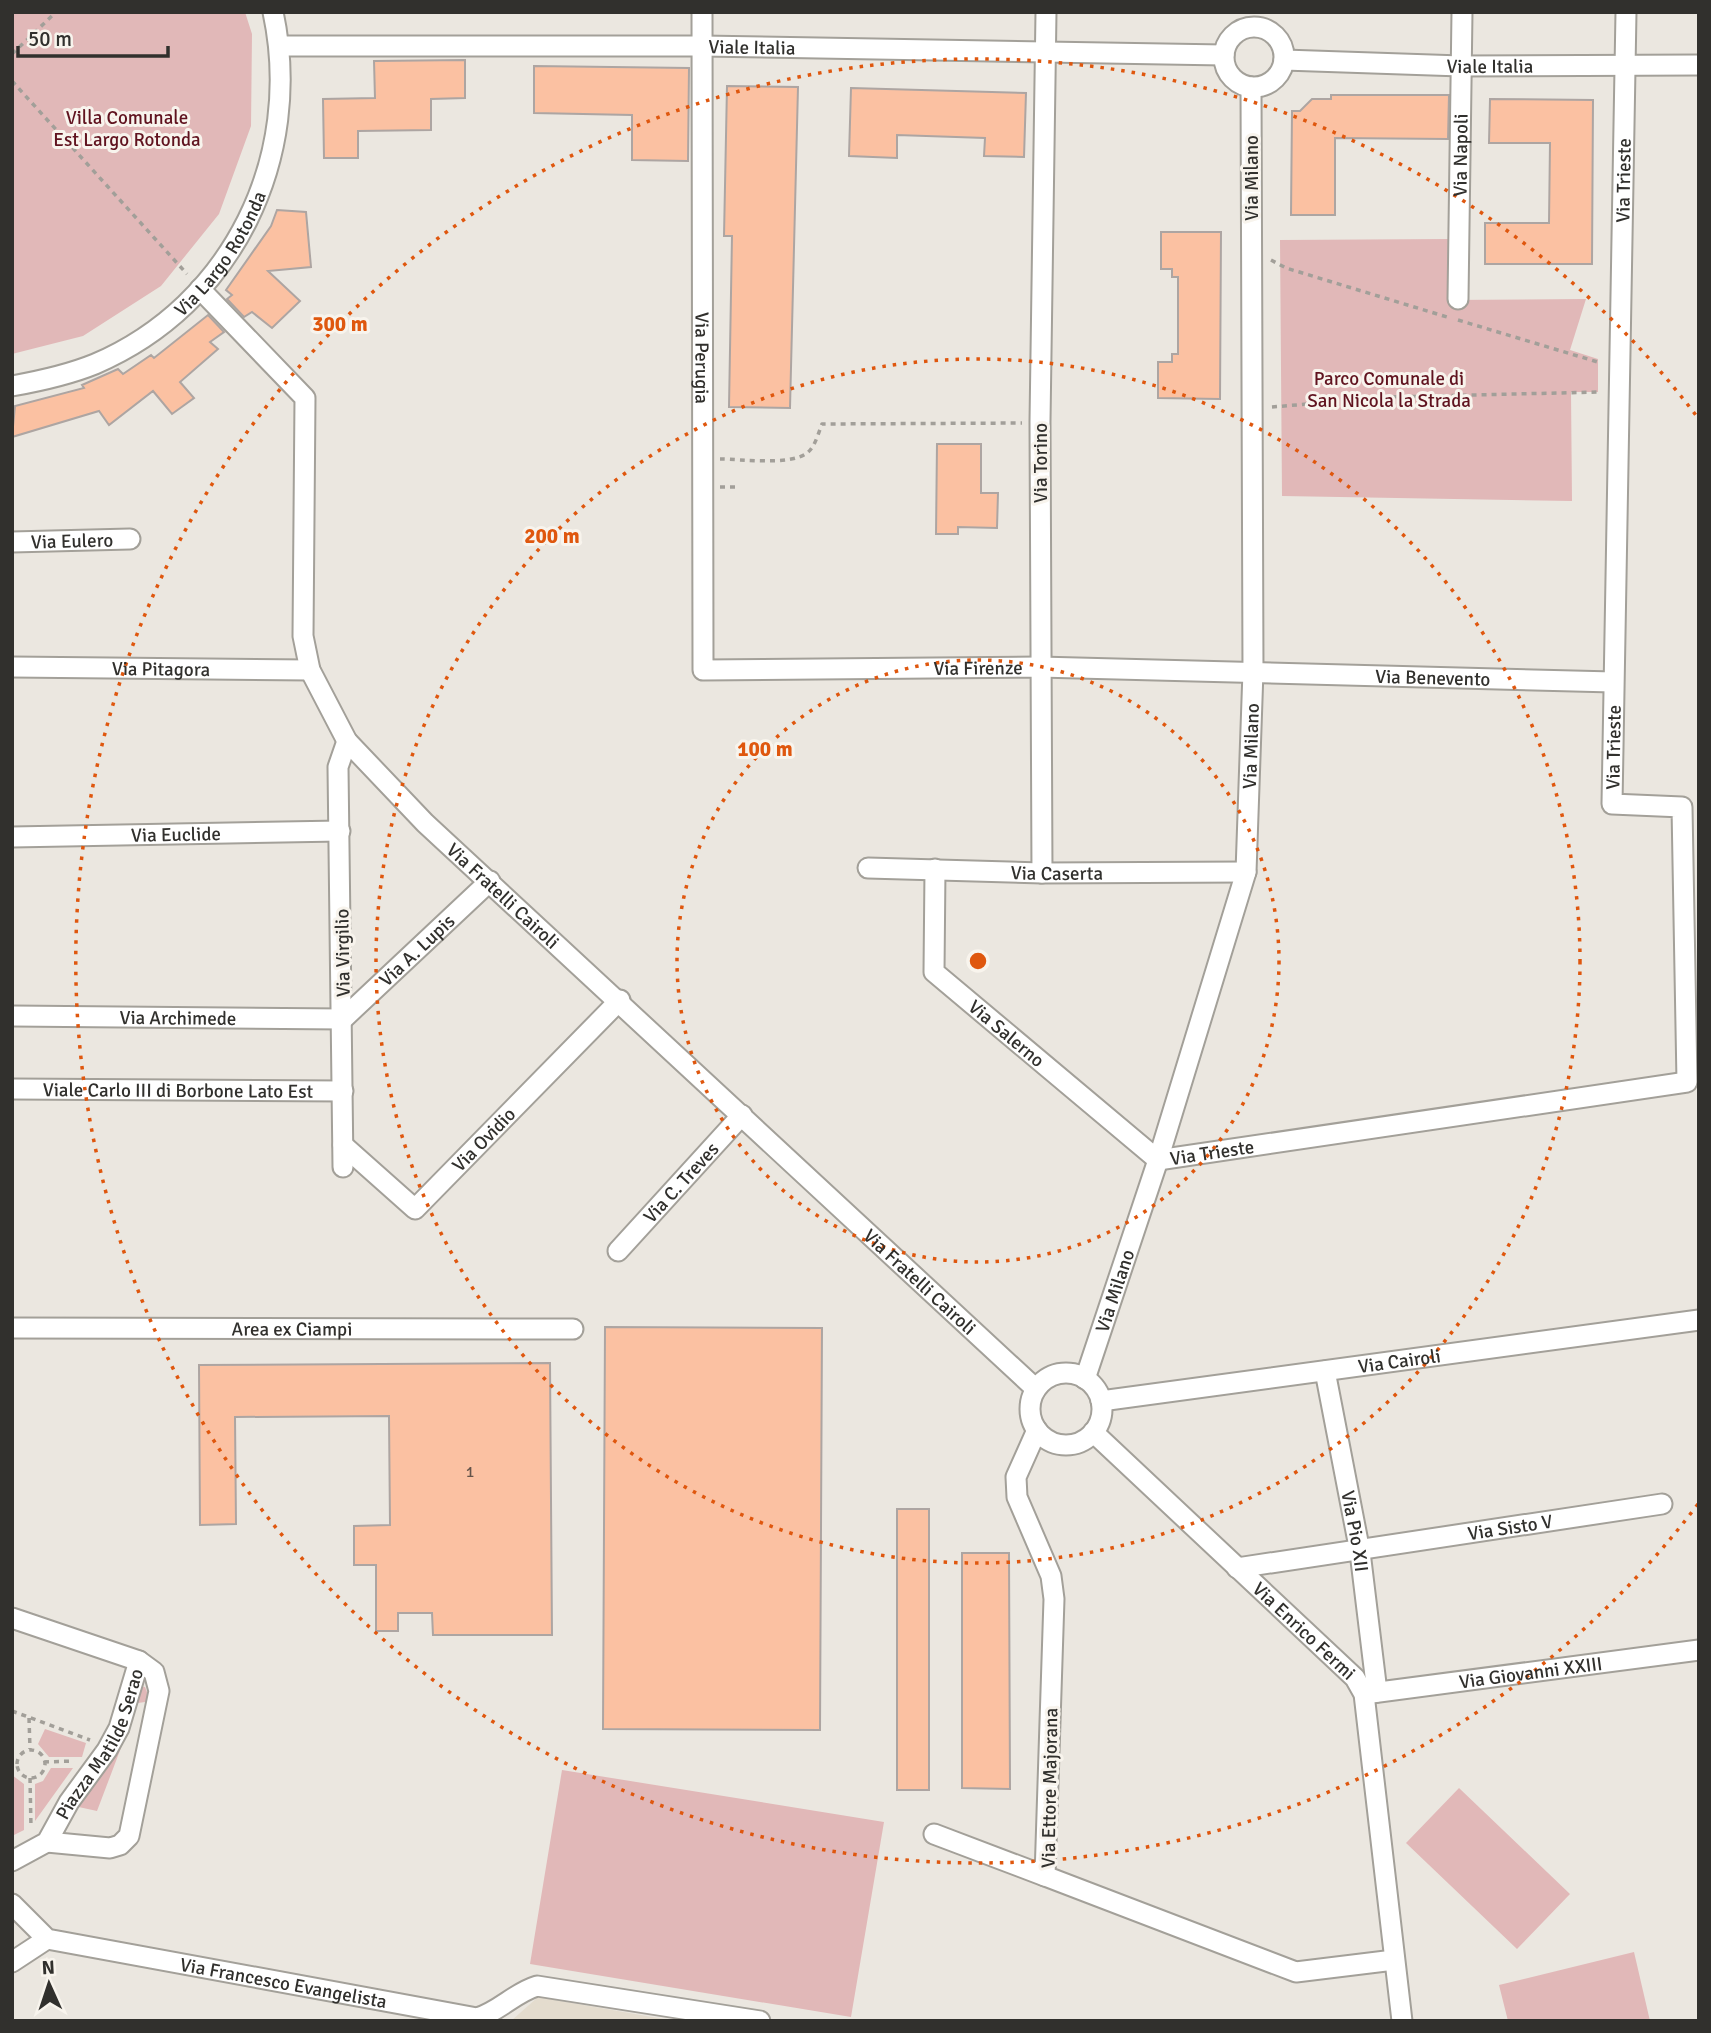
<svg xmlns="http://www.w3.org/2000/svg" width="1711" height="2033" font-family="Signika,sans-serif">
<rect width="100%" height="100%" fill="#ebe7e0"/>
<path fill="#e4dcce" d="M538 1997 675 2021H511Z"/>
<path fill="#e1b8b8" d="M12 12H245L252 34 251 126 219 214 161 286 83 336 12 354Z
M1449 239V300L1586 299 1570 350 1598 359V392H1571L1572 501 1282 496 1280 240Z
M139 1686 145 1687 149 1697 145 1702 138 1703 97 1811 74 1806Z
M45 1729 86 1743 82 1757H49L38 1744Z
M51 1768H73L35 1821V1784L43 1781Z
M562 1770 884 1822 851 2017 530 1964Z
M12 1775 24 1784V1830L12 1836Z
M1459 1788 1570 1894 1517 1949 1406 1843Z
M1634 1952 1650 2021H1508L1499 1985Z"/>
<path fill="#fbc1a2" stroke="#ada5a2" stroke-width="2" d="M465 60V98L431 99V130L358 131V158H324L323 99 375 98 374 61Z
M534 66 689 68 688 161 632 160V115L534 113Z
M727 86 798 87 790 408 729 407 732 236H724Z
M851 88 1026 93 1024 157 984 156 985 138 897 135V158L849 156Z
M1331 95H1449L1448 139 1335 138V215H1291L1292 111H1300L1312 99H1331Z
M1490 99 1593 100 1592 264H1485V223H1549L1550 143H1489Z
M277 210 306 212 311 267 268 271 300 301 272 328 252 312 244 317 227 299 232 295 226 290 271 226Z
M1161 232H1221L1220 399 1158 398V362H1172V354H1178V277H1172V269H1161Z
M208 315 224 332 210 342 218 349 180 382 194 398 172 414 153 391 109 425 99 411 12 437 15 406 84 388 82 385 118 369 123 374 151 355 154 358Z
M937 444H981V493H998L997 528 958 527V534H936Z
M605 1327 822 1328 820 1730 603 1729Z
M550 1363 552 1635H433L432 1613H398V1631H376V1565H354V1526L390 1525 389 1416 235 1417 236 1524 200 1525 199 1365Z
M897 1509H929V1790H897Z
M962 1553H1009L1010 1789 962 1788Z"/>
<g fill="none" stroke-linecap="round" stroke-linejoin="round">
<defs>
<g id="minor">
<path id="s1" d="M702 12 703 670 1039 667 1613 682"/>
<circle cx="1254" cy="57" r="30"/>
<path id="s2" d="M280 46H702L1224 55"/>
<path id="s3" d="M1284 60 1461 66 1699 65"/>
<path id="s4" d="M200 289 305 398 303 636 310 670 347 741 425 823 1036 1389"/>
<path id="s5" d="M1458 299 1462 12"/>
<path id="s6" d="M12 386C40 381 68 375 95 364 233 305 304 157 273 12"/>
<path id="s7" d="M12 542 130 539"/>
<path id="s8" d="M12 667 310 670"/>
<path id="s9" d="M12 837 340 831"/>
<path id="s10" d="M868 868 1042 873 1246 872"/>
<path id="s11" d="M935 869 934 972 1158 1160 1687 1082 1682 807 1612 804 1626 12"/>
<path d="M1042 873 1040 422 1046 12"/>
<path id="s12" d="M12 1016 343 1019 490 881"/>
<path id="s13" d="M12 1089 343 1091"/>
<path id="s14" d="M343 1145 415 1209 620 1000"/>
<path d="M343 1167 338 767 347 741"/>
<path id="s15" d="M618 1251 742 1115"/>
<path id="s16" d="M12 1328 573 1329"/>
<path id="s17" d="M1325 1371 1360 1552 1377 1692"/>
<circle cx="1066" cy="1409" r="36"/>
<path id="s18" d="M1085 1379 1158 1160 1246 872 1253 671 1251 87"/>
<path id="s19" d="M1101 1401 1699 1320"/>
<path d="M1037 1430 1016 1477 1017 1497 1051 1576 1054 1599 1045 1876 1296 1972 1394 1960"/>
<path id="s20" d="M1093 1432 1355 1678 1364 1694 1402 2021"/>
<path id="s21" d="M1237 1568 1662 1504"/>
<path d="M12 1618 139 1661 154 1672 159 1691 129 1836 120 1845 110 1848 47 1842"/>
<path id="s22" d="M1364 1694 1699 1650"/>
<path d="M934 1834 1045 1876"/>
<path id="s23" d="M12 1861 47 1842 69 1802 107 1750 119 1728 139 1661"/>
<path id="s24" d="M12 1904 47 1939 477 2018C500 2011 514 1993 537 1986L760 2021"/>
<path d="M12 1962 47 1939"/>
</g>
</defs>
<use href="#minor" stroke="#a3a099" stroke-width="23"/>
<path stroke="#a29f99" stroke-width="3.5" stroke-dasharray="5 5" stroke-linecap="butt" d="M12 54 56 12
M12 81 187 274
M1271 260 1286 268 1447 317
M1458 320 1601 363
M1272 407 1391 397 1599 392
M720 459C741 459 790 466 807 453 815 447 818 434 822 424L1022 423
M720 487H735
M12 1711 90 1740
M29 1718 30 1749
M17 1764a14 14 0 1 1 28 0a14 14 0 1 1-28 0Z
M44 1762 74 1761
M30 1778 31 1828"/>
<use href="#minor" stroke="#fff" stroke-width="19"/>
</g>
<g fill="none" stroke="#df570e" stroke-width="3.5" stroke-dasharray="3.5 7">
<circle cx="978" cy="961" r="301"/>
<circle cx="978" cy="961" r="602"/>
<path d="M1698 1504A902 902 0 1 1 1698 418"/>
</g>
<g text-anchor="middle" stroke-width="6" stroke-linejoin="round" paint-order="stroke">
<g font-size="16" fill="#64544a">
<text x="470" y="1477">1</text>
</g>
<g font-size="19" fill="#31302d" stroke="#f8f4ed">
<text dy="7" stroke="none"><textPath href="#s2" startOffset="472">Viale Italia</textPath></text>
<text dy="7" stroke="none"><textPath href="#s3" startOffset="206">Viale Italia</textPath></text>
<text dy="7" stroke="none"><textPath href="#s5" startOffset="144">Via Napoli</textPath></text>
<text transform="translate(1251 178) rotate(-90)" y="7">Via Milano</text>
<text dy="7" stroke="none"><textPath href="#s11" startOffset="1899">Via Trieste</textPath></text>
<text dy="7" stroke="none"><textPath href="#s6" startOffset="257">Via Largo Rotonda</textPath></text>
<text dy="7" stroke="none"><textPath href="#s1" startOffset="346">Via Perugia</textPath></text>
<text transform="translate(1040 463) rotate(-90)" y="7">Via Torino</text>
<text dy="7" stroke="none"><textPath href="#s7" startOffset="60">Via Eulero</textPath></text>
<text dy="7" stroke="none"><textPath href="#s1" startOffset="933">Via Firenze</textPath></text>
<text dy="7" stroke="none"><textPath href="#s8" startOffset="149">Via Pitagora</textPath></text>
<text dy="7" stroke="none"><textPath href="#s1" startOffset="1388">Via Benevento</textPath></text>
<text dy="7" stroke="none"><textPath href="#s18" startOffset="658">Via Milano</textPath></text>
<text dy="7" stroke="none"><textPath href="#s11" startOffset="1332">Via Trieste</textPath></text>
<text dy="7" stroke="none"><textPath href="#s9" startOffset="164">Via Euclide</textPath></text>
<text dy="7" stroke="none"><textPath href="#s10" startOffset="189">Via Caserta</textPath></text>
<text dy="7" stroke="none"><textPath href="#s4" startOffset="724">Via Fratelli Cairoli</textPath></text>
<text dy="7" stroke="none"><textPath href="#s12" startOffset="432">Via A. Lupis</textPath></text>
<text transform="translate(342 953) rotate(-91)" y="7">Via Virgilio</text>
<text dy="7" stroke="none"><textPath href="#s12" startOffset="166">Via Archimede</textPath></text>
<text dy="7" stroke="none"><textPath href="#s11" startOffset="198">Via Salerno</textPath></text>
<text dy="7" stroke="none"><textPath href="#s13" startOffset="166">Viale Carlo III di Borbone Lato Est</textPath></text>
<text dy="7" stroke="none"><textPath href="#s14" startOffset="194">Via Ovidio</textPath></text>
<text dy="7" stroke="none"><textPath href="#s11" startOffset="450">Via Trieste</textPath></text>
<text dy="7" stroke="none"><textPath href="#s15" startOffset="93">Via C. Treves</textPath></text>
<text dy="7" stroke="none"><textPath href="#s4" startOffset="1292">Via Fratelli Cairoli</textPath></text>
<text dy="7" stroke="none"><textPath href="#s18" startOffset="93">Via Milano</textPath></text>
<text dy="7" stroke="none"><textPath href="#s16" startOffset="280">Area ex Ciampi</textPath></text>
<text dy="7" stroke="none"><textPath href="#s19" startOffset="301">Via Cairoli</textPath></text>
<text dy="7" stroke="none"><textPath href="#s21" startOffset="276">Via Sisto V</textPath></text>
<text dy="7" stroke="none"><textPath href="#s17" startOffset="163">Via Pio XII</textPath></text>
<text dy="7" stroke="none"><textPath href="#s20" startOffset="290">Via Enrico Fermi</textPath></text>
<text dy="7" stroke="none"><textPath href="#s22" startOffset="168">Via Giovanni XXIII</textPath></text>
<text dy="7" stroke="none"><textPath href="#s23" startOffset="152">Piazza Matilde Serao</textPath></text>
<text transform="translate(1049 1788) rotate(-89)" y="7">Via Ettore Majorana</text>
<text dy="7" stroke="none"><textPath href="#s24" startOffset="290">Via Francesco Evangelista</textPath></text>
</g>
<g font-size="19" fill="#60131f" stroke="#f8f4ed">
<text x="127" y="124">Villa Comunale<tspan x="127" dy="22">Est Largo Rotonda</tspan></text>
<text x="1389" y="385">Parco Comunale di<tspan x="1389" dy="22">San Nicola la Strada</tspan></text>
</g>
</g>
<circle cx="978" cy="961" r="10" fill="#df570e" stroke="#f8f4ed" stroke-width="3.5"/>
<g font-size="21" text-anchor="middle" font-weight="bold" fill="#df570e" stroke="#f8f4ed" stroke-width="6" stroke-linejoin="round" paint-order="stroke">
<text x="340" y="331">300 m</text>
<text x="552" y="543">200 m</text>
<text x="765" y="756">100 m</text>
</g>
<rect width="1711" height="2033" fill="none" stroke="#31302d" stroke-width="28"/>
<g transform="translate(49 1984) rotate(357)" stroke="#f8f4ed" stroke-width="5" paint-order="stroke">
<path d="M0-5L12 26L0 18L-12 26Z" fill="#31302d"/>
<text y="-10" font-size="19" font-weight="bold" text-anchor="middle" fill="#31302d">N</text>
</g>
<path d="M18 46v10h150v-10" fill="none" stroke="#31302d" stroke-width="3.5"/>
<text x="28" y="46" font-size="21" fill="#31302d" stroke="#f8f4ed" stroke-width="5" paint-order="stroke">50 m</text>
</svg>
